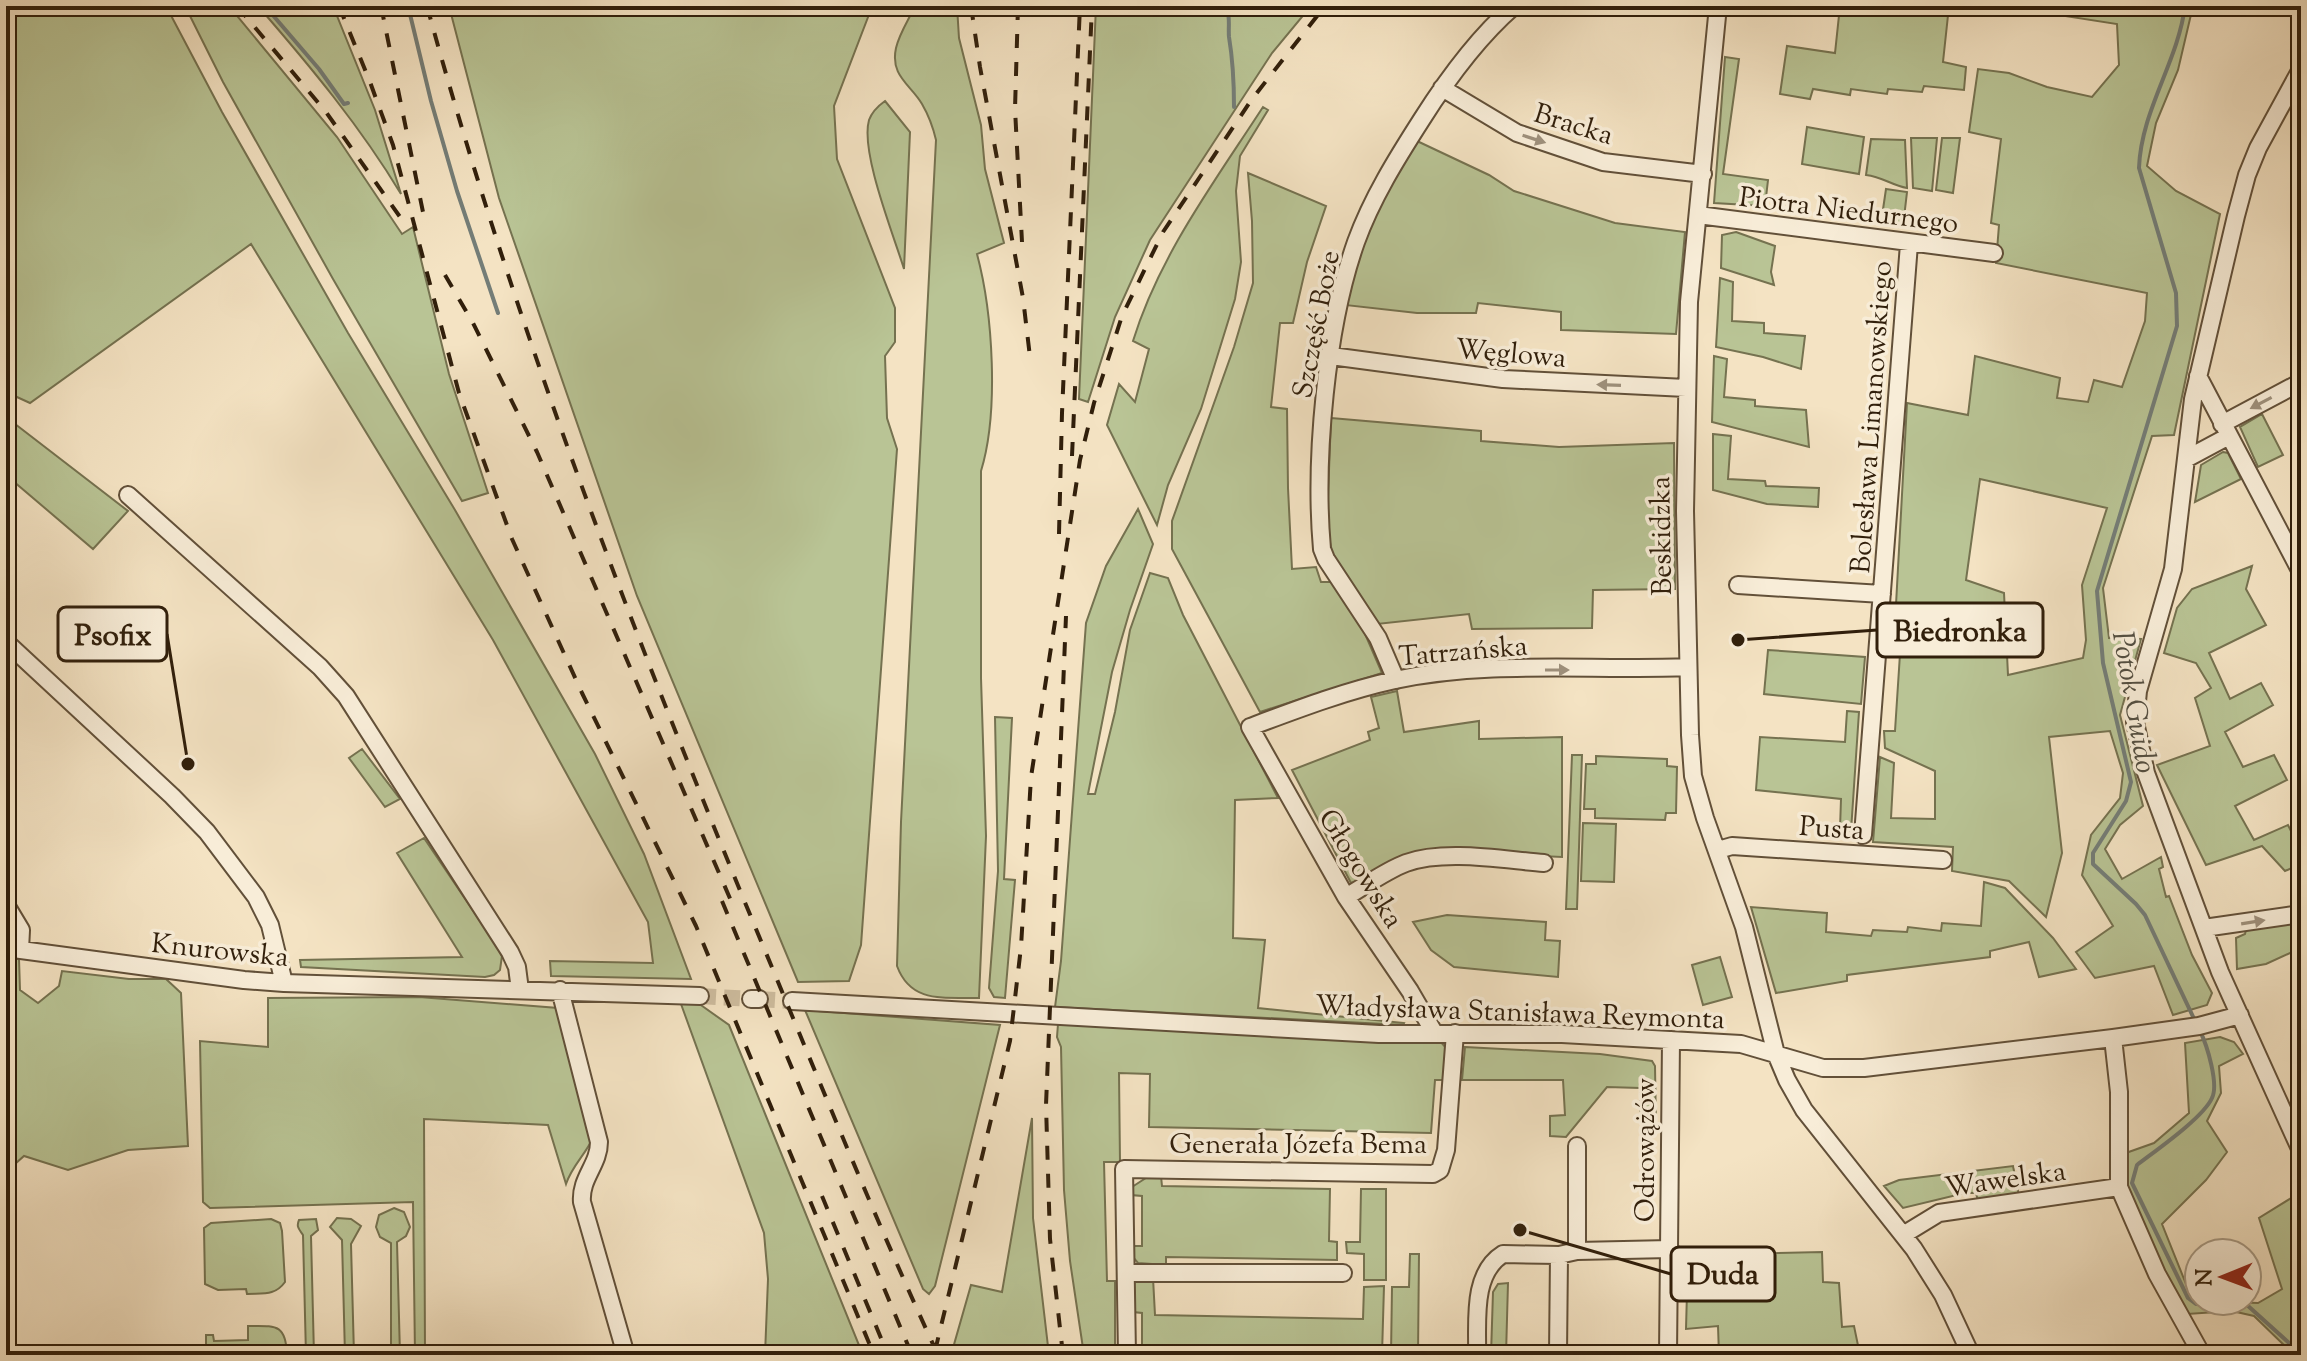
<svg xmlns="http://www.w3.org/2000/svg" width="2307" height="1361" font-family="'Sorts Mill Goudy',serif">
<rect width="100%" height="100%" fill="#f4e3c3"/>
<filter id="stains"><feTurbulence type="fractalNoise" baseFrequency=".0025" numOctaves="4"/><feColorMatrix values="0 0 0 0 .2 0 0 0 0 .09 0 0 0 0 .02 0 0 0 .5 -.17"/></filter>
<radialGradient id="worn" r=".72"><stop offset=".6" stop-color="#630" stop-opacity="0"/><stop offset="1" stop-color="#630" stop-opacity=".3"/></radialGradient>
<path fill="#b9c495" stroke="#757250" stroke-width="2" fill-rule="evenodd" d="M6 6H166L222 112 348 333 455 510 595 754 644 854 691 979 551 976 550 961 653 963 648 922 493 640 251 244 30 403 6 392Z
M185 6H229L337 137 402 234 413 227 449 374 488 493 462 501 333 279 223 82Z
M258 6H333L375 110 401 194C360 126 310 66 258 6Z
M449 6H875L870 12 834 106 837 159 895 308V342L885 356 887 418 897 449 861 945 849 981 798 982 637 596 499 198Z
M915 6H957L959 38 981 125 985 169 1004 243 977 254C993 314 999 412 981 471V678L986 836 979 998C944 997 911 1004 897 966L901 822 936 140C933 127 929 116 922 104 910 84 890 76 896 48 899 34 909 19 915 6Z
M1096 6H1311L1272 53 1150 240 1115 317 1088 402 1079 399Z
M1840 6H1949L1943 62 1966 67 1964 90 1924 86 1922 92 1888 89 1887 94 1851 89 1850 95 1813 89 1810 99 1780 94 1787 46 1835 53Z
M2053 6H2193L2178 70 2156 123 2147 166 2176 191 2220 214 2174 435 2152 436 2103 588 2109 638 2141 639 2120 715 2143 806 2120 825 2105 849 2122 879 2161 857 2163 867 2159 869 2166 897 2169 896 2192 955 2212 993 2207 1005 2173 1015 2154 966 2095 978 2076 952 2113 926 2082 875 2091 835 2120 798 2123 773 2110 731 2049 737 2062 853 2046 917 2009 881 1952 871 1953 847 1873 842 1880 757 1894 763 1891 818 1935 819V771L1885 748 1884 731H1895L1902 623H1895L1907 403 1968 415 1975 356 2060 378 2057 398 2088 402 2094 380 2122 387 2145 321 2147 293 1996 263 1999 225 1991 223 2001 139 1969 132 1978 69 2009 73 2047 87 2092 97 2119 65 2117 24 2052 14ZM1980 479 2107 508 2082 585 2086 640 2083 658 2008 675 2004 593 1966 580Z
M1725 57 1739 59 1723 174 1768 180 1765 206 1714 203Z
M885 101 910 132 904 269C894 236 860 152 869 120 872 112 878 106 885 101Z
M1263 107 1268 110 1240 156 1236 191 1241 262 1235 299 1201 409 1168 485 1157 525 1107 425 1119 384 1135 402 1149 349 1133 341C1159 256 1215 181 1263 107Z
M1807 127 1864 137 1859 174 1802 164Z
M1911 138H1937L1932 191 1913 188Z
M1942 138H1960L1953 193 1936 190Z
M1871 139 1905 140 1907 188C1891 185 1883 177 1866 175Z
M1417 141 1489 175 1514 191 1615 223 1685 232 1676 334 1561 330V312L1478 303 1476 313H1417L1345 305C1357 244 1384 193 1417 141Z
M1248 173 1326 206 1307 262 1293 323H1280L1271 407 1287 409 1288 488 1292 569 1316 567 1321 582H1336L1356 613 1382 673 1260 712 1172 549V521L1234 347 1253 283 1252 221Z
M1886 189 1907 192 1903 226 1881 223Z
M1736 232 1775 246 1771 272 1774 285 1721 268 1722 235Z
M1720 278 1733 282 1732 321 1764 323V333L1805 336 1801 369 1763 357 1716 347Z
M1714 356 1727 359 1724 397 1755 400V406L1806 410 1809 447 1712 422Z
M2262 414 2283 455 2258 467 2240 427Z
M6 417 128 511 93 549 6 475Z
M1331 418 1481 431V441L1559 447 1674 443 1675 589 1593 590 1592 628 1472 629 1469 614 1377 624 1332 555 1327 523Z
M1713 434 1731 436 1728 479 1765 481 1766 486 1819 488 1818 507 1767 504 1713 490Z
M2223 452 2228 453 2241 479 2195 502 2201 465Z
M1138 509 1153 544 1130 610 1112 672 1088 794H1095L1115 712 1130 630 1150 573 1168 578 1183 615 1278 798 1235 800 1233 938 1265 940 1258 1008 1404 1023 1403 1025 1055 1007 1061 961 1086 623 1106 566Z
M2252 566 2246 589 2266 625 2209 653 2230 699 2261 683 2273 705 2225 732 2243 767 2274 755 2287 780 2235 806 2254 840 2288 825 2301 851V864L2285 871 2262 846 2206 865 2157 765 2210 746 2195 698 2211 688 2196 663 2164 653 2177 608 2192 589Z
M1768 650 1865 657 1861 704 1764 694Z
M1397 691 1404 732 1479 721V739L1562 737V857L1456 852 1351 883 1292 770 1370 740 1368 732 1379 728 1371 697Z
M1847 711 1859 712 1851 831 1840 829 1841 799 1756 790 1760 737 1845 742Z
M995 717 1012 718 1004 879 1015 880 1005 998 994 997 989 988 998 871Z
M362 749 400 799 385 807 349 758Z
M1572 755H1582L1577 909H1566Z
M1596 756 1667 759V766L1677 767 1676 813H1666L1665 820 1595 818V809H1584L1586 764H1596Z
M1583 823 1616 824 1614 882 1581 881Z
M424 838 497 946 502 956 500 970 494 975 485 977 301 967 300 960 462 957 397 853Z
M1984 882 2005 888 2053 938 2076 969 2039 977 2029 942 1990 951V957L1847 975V981L1776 993 1751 907 1827 913 1826 932 1871 936 1873 930 1907 932 1908 927 1941 931 1942 923 1981 926Z
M1447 915 1546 922 1545 940 1560 941 1558 977 1454 967 1431 950 1413 922Z
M2301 921V948L2266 964 2237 969 2236 938 2245 934 2246 930Z
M6 957 19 959 20 990 38 1003 59 986 62 971 129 979H166L181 993 188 1146 128 1150 68 1170 24 1156 6 1172Z
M1720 957 1732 997 1703 1005 1692 965Z
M419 997 558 1008 593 1138C585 1155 572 1166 566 1184L548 1125 424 1119 425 1355H415L413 1202 210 1208 203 1202 200 1041 268 1047V998Z
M698 1003 729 1025 863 1355H765L768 1279 764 1233 681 1004Z
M805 1010 1000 1025 935 1286 929 1294 923 1289Z
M1058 1024 1439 1040 1448 1050 1445 1080H1435L1431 1133 1149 1127 1150 1074 1119 1073 1120 1162H1104L1107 1281H1115V1355H1084L1070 1261 1064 1190 1061 1047 1057 1037Z
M2220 1037 2234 1042 2243 1054 2219 1066 2221 1093 2207 1121 2227 1152 2206 1180 2162 1224 2188 1289 2199 1298V1301L2258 1303 2282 1289 2259 1218 2301 1192V1355H2289L2287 1348 2254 1316 2232 1311 2187 1314 2169 1293 2125 1190 2123 1154 2154 1143 2189 1113 2185 1043Z
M1465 1047 1600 1054 1652 1061 1655 1066 1656 1129H1647L1641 1124 1640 1088 1607 1087 1566 1137 1550 1136V1116L1565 1115 1563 1080H1462Z
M1032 1118 1033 1218 1049 1355H956L953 1348 971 1285 1002 1292Z
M2013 1166 2019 1196 1978 1201 1976 1193H1965L1903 1208 1884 1186 1899 1180Z
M1149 1176H1161L1162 1186 1330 1189 1329 1241 1337 1242V1260L1166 1257V1265L1138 1263 1132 1256 1131 1246H1142V1196L1131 1195 1132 1187Z
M1361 1189H1386V1280H1364V1254L1347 1253 1346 1242H1360Z
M394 1208 404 1212 410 1227 406 1236 397 1242 400 1355H391V1243L380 1237 376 1227 379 1215Z
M337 1218 351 1219 361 1226 351 1244 354 1355H345L342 1240 330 1227Z
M271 1219 280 1223 282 1231 285 1282C275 1296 263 1293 247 1294L246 1289 218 1290 205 1284 204 1228 211 1223Z
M316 1219 318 1230 311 1236 314 1355H306L303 1235C299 1229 296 1227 299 1220Z
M1822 1252 1823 1282 1839 1283 1842 1327 1854 1326 1860 1355H1719L1718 1326 1686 1329 1688 1255Z
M1410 1254H1419L1418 1355H1391L1392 1287H1409Z
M1133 1277 1153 1278 1155 1315 1363 1319 1364 1287 1384 1286 1382 1355H1142V1313L1133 1312Z
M1508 1283 1506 1355H1491L1493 1292 1498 1284Z
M248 1326C275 1326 286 1323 287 1355H206V1335H213L214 1341 248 1340Z"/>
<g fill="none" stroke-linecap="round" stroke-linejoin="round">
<path stroke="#747d77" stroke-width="4" d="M265 6 319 69 344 104 348 103
M408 6 431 101 457 191 498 313
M1225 6C1231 16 1228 26 1229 37 1233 61 1234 82 1234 107
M2185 6C2178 62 2141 110 2139 168L2176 293 2177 326 2097 591 2103 663 2131 782 2126 801 2093 853V864L2136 904 2145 915 2196 1023
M2200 1031C2207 1045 2219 1084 2212 1098 2203 1118 2155 1151 2137 1165L2132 1183 2188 1298 2196 1304 2247 1305 2299 1352V1355"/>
<path stroke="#cdbc9e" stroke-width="16" stroke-dasharray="16 8" stroke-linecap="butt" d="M700 996 751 999
M759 999 792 1001"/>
<defs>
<path id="minor" d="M1718 6 1689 302 1685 511 1690 735 1693 776 1705 818 1744 927 1776 1054 1787 1080 1804 1110 1914 1249 1943 1295 1971 1355
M2301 69 2258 148 2247 175 2236 216 2193 399 2173 569 2138 691 2135 722 2146 773 2220 972 2301 1151
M1442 88 1517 133 1603 162 1703 174
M1698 215 1994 253
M1331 356 1503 379 1686 388
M2198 376 2301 572
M2222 424 2301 382
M2186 459 2229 436
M128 495 320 667 346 696 510 952 517 967 520 990
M1738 585 1882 594
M6 642 172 796 207 832 256 897 270 925 284 983
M1396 680 1378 638 1326 559 1322 549C1314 460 1326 327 1356 242 1372 198 1397 158 1422 119 1448 78 1477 38 1514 6
M1863 835 1909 244
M1718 850 1732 846 1943 860
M1346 897C1365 886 1385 871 1406 863 1445 849 1504 860 1544 863
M6 905 21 930 20 950
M2204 928 2301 914
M6 948 244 980 284 983 700 996
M560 990 599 1142C599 1165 580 1178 582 1202L626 1355
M751 999H759
M792 1001 1379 1034H1562L1741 1044 1823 1068H1864L2113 1038 2199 1026 2240 1015
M1435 1034 1410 991 1346 897 1250 727C1298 709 1345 691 1395 680 1490 660 1591 671 1688 667
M2113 1038 2119 1092V1187L2157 1274 2202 1355
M1903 1235 1939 1213 2119 1187
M1577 1251V1146
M1126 1273H1343
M1127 1355 1124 1169 1433 1174 1440 1170 1446 1150 1455 1033
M1477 1355C1478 1323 1471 1274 1503 1254L1559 1255 1577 1251 1670 1249
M1558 1355 1559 1255
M1668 1355 1671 1040"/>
</defs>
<use href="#minor" stroke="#625039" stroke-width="20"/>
<use href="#minor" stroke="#f8edd8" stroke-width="16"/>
<path stroke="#311f0b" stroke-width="4" stroke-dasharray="14 14" stroke-linecap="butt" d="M237 6 326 112 405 224
M339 6 370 82 393 145 459 393 512 539 582 693 696 926 874 1355
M381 6 424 217
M427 6C514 325 634 636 761 941 819 1080 875 1219 938 1355
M971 6 980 67 1023 298 1030 357
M1018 6 1015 109 1022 242
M445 275 473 323 537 452 735 910
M1072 456 1092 6
M1059 534 1062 413 1080 6
M722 901 912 1355
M822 1196 888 1355
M935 1351 1010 1041 1021 947 1031 777 1080 460 1094 403 1122 316 1163 232 1252 99 1325 6
M1063 1355 1050 1239 1046 1105 1066 616"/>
</g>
<defs><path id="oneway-solid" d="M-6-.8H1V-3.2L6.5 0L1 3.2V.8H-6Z" transform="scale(2)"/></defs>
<g fill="#9e907c">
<use href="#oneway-solid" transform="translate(1534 139) rotate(18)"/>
<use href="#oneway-solid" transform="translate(1609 385) rotate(-178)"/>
<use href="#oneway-solid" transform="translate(2261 403) rotate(152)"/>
<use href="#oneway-solid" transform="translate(1557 670)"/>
<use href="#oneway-solid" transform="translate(2253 922) rotate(-9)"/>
</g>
<g text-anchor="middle" stroke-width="7" stroke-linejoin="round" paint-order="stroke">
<g font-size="28" fill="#311f0b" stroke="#f8edd8">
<text transform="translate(1574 123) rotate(17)" y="10">Bracka</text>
<text transform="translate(1849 209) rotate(7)" y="10">Piotra Niedurnego</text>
<text transform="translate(1315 324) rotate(-79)" y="10">Szczęść Boże</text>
<text transform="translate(1511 352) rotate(5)" y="10">Węglowa</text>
<text transform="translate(1870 417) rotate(-86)" y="10">Bolesława Limanowskiego</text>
<text transform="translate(1660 536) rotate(-91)" y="10">Beskidzka</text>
<text transform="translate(1463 650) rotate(-5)" y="10">Tatrzańska</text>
<text transform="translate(1832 827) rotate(4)" y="10">Pusta</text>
<text transform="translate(1362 868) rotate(58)" y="10">Głogowska</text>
<text transform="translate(220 949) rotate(6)" y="10">Knurowska</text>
<text transform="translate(1520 1011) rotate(2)" y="10">Władysława Stanisława Reymonta</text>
<text x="1298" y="1153">Generała Józefa Bema</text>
<text transform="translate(1644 1150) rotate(-90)" y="10">Odrowążów</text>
<text transform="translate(2005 1178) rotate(-8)" y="10">Wawelska</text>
</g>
<g font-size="30" font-style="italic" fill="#534e41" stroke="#f8edd8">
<text transform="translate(2135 702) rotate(80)" y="10">Potok Guido</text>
</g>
</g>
<path fill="none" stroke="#311f0b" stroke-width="3" d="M1738 640L1877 630M188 764L167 634M1520 1230L1671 1274"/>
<g fill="#311f0b" stroke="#f8edd8" stroke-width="3">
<circle cx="1738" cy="640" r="8"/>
<circle cx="188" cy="764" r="8"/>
<circle cx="1520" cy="1230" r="8"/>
</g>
<g fill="#f8edd8" stroke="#311f0b" stroke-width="3">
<rect x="1877" y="603" width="166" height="54" rx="8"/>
<rect x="58" y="607" width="109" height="54" rx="8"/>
<rect x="1671" y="1247" width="104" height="54" rx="8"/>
</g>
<g font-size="30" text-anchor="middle" font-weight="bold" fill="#311f0b">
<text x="1960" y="641">Biedronka</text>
<text x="113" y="645">Psofix</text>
<text x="1723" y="1284">Duda</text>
</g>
<rect width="2307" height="1361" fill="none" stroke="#f4e3c3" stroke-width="32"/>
<rect x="8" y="8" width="2291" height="1345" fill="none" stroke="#311f0b" stroke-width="4"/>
<rect x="16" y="16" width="2275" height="1329" fill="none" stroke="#311f0b" stroke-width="2"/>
<g transform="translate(2223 1277) rotate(269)"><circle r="38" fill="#f8edd8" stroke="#a89b86" stroke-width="2"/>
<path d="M0-6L14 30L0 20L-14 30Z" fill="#8f2418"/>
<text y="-12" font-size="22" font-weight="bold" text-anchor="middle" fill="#311f0b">N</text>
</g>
<rect width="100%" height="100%" filter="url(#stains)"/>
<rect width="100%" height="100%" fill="url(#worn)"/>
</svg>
